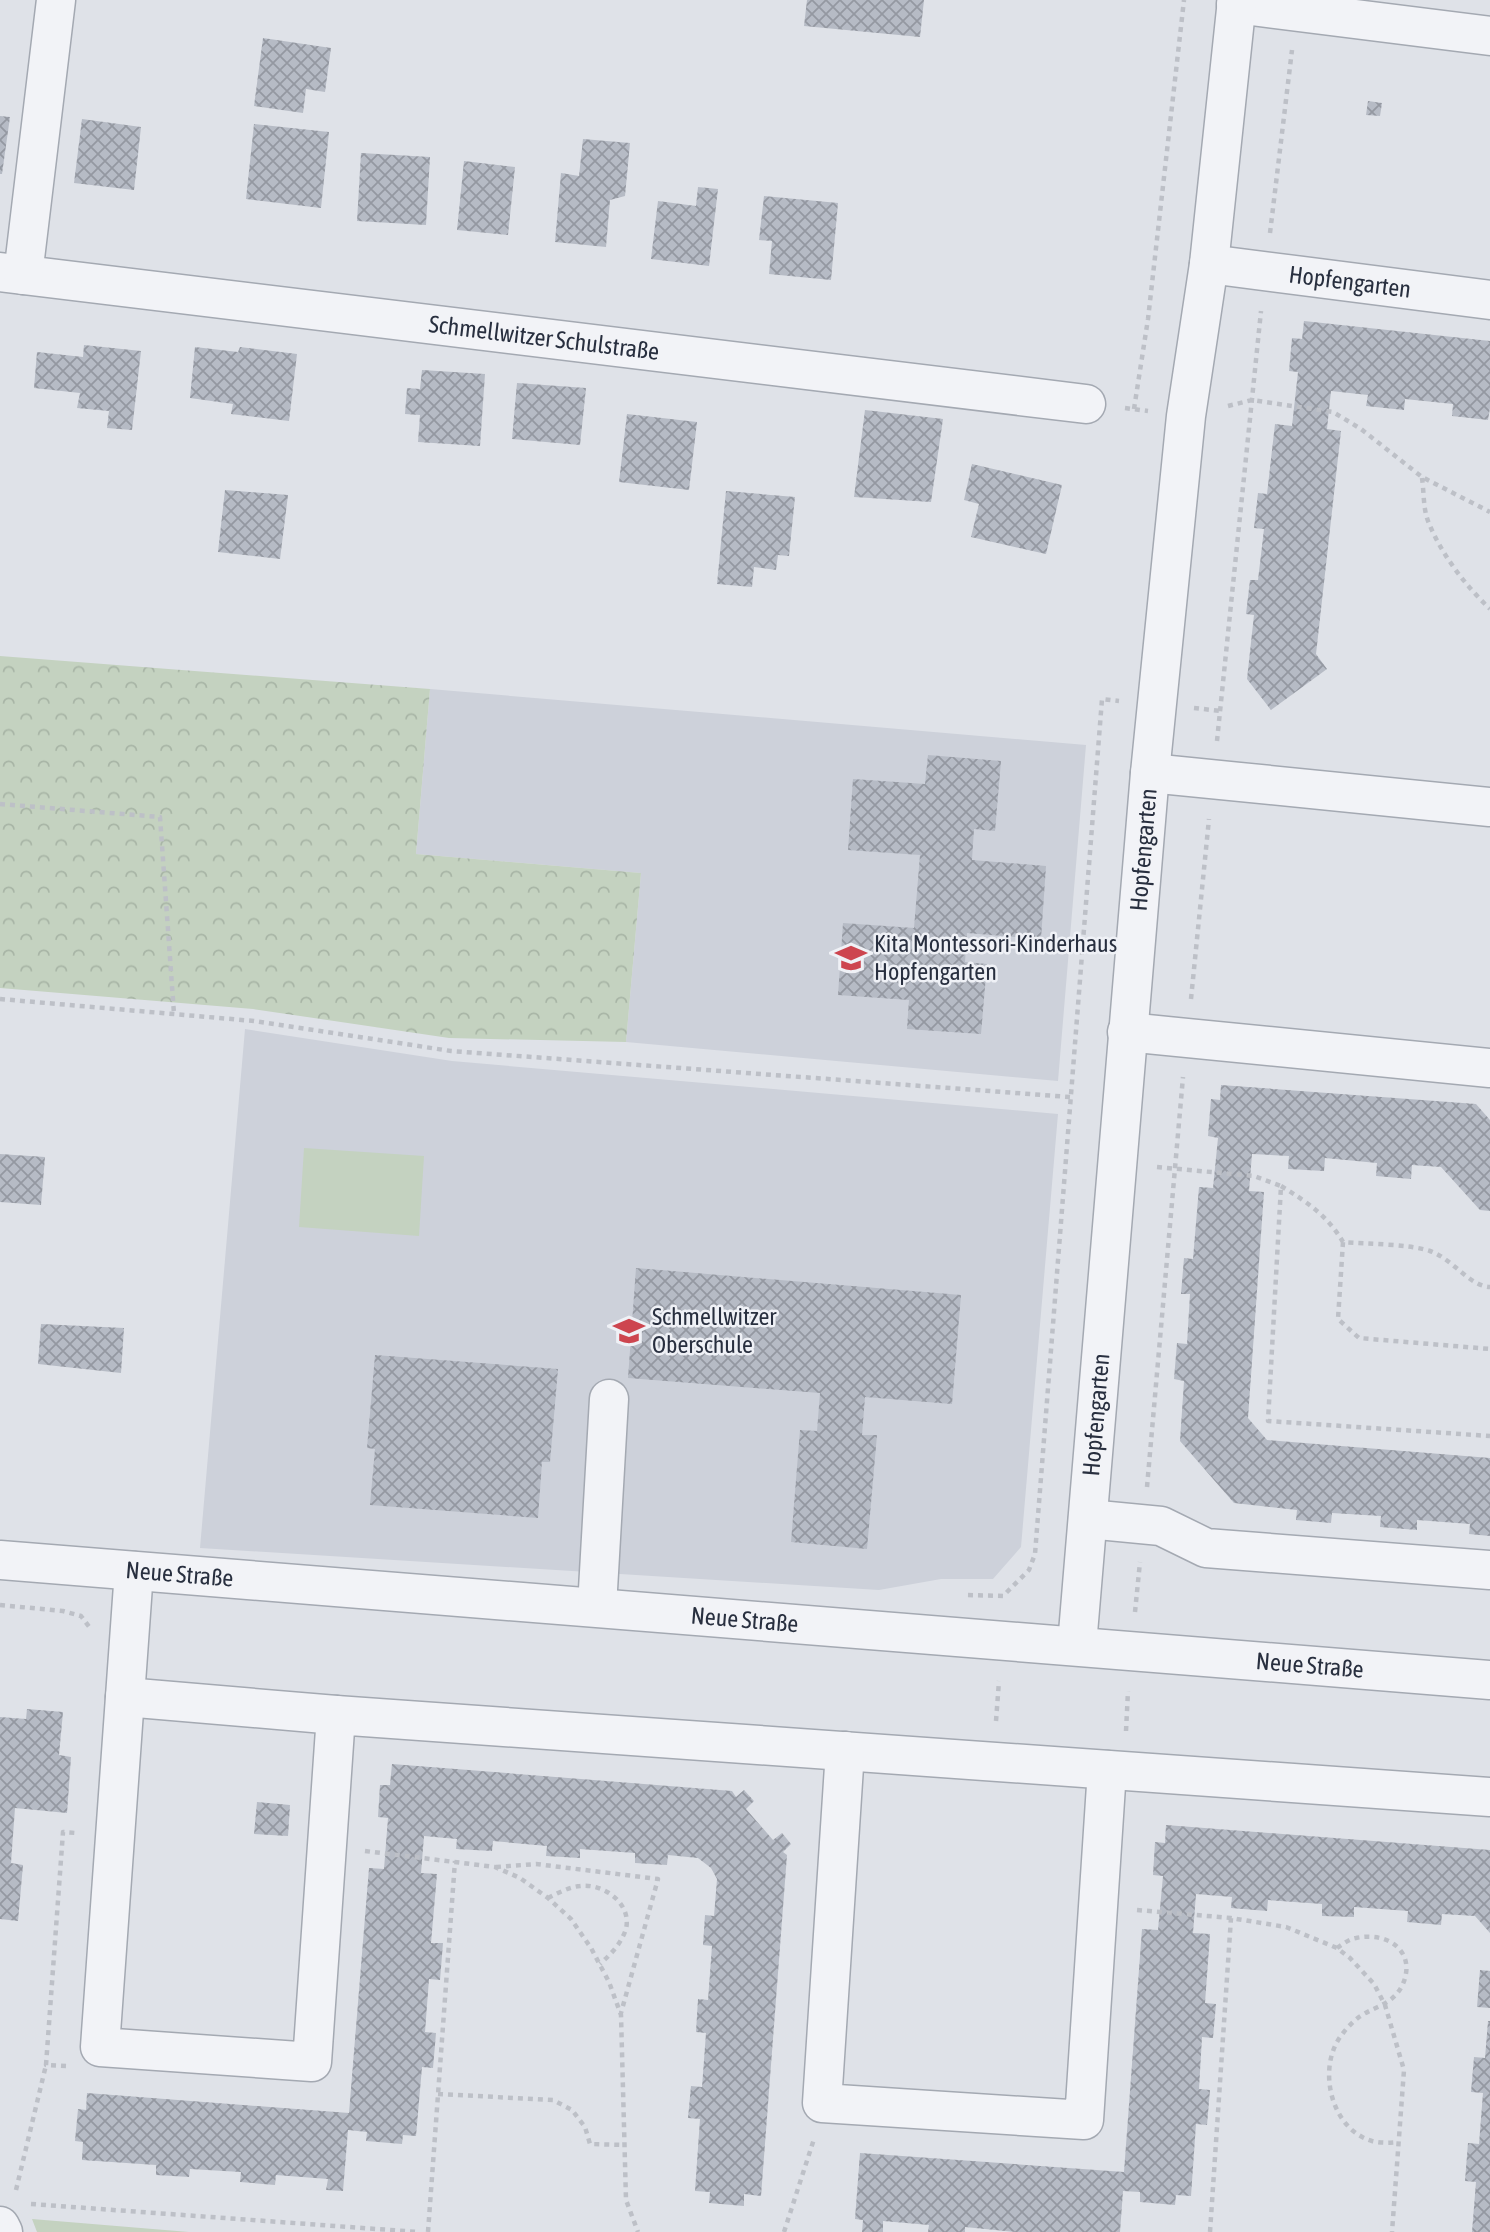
<svg xmlns="http://www.w3.org/2000/svg" width="1490" height="2232" font-family="'Asap Condensed',sans-serif">
<defs>
<pattern id="forest-crowns" width="20" height="18" patternUnits="userSpaceOnUse" patternTransform="scale(1.75)"><rect width="20" height="18" fill="#c4d2c0"/><path d="M2 6a3 3 0 1 1 6 0M12 15a3 3 0 1 1 6 0" fill="none" stroke="#a8b5a6"/></pattern>
<pattern id="building-cross-hatch" width="8" height="8" patternUnits="userSpaceOnUse" patternTransform="scale(1.75)"><rect width="8" height="8" fill="#b6bbc5"/><path d="M0 0l8 8M0 8l8-8" fill="none" stroke="#9498a1"/></pattern>
</defs>
<rect width="100%" height="100%" fill="#dfe2e8"/>
<path fill="#cdd1da" d="M430 689 1086 745 1058 1081 626 1042 641 873 416 854Z
M245 1029 452 1061 1058 1114 1021 1547 993 1579H941L879 1590 200 1548Z"/>
<path fill="url(#forest-crowns)" d="M0 656 430 689 416 854 641 873 626 1042 449 1038 253 1009 0 988Z"/>
<path fill="#c4d2c0" d="M304 1148 424 1156 419 1236 299 1227Z
M32 2219 189 2232H37Z"/>
<path fill="url(#building-cross-hatch)" d="M807 0H924L920 37 804 26Z
M263 38 331 48 325 92 306 89 303 113 254 106Z
M1368 101 1382 103 1380 116 1366 115Z
M0 116 10 117 2 174H0Z
M82 119 141 127 134 190 74 183Z
M254 124 329 132 321 208 246 199Z
M583 139 630 143 625 196 610 200 606 247 555 242 561 173 579 176Z
M361 153 430 157 426 225 357 221Z
M464 161 515 167 508 235 457 230Z
M698 187 718 189 709 266 651 259 658 201 696 206Z
M764 196 838 203 831 280 769 274 772 241 759 240Z
M1304 321 1490 341V408L1488 420 1452 416 1453 404 1405 399 1404 410 1366 406 1368 395 1331 391 1327 429 1341 431 1316 654 1327 669 1271 710 1247 679 1254 615 1246 614 1250 580H1258L1264 529 1254 528 1258 493 1267 494 1275 424 1292 426 1298 372 1289 371 1292 338 1302 339Z
M84 345 141 351 132 430 107 428 109 411 77 408 80 393 34 388 37 352 83 357Z
M195 347 238 352 240 347 297 354 289 421 231 414 233 404 190 398Z
M422 370 485 374 480 446 418 442 420 415 405 414 407 388 420 389Z
M517 383 586 388 580 445 512 439Z
M865 410 943 419 931 502 854 497Z
M627 414 697 422 689 490 619 482Z
M972 464 1062 485 1046 554 971 537 979 504 964 500Z
M225 490 288 495 280 559 218 552Z
M726 491 795 497 789 556 778 555 776 570 754 567 752 587 717 584Z
M928 755 1001 761 995 831 974 829 972 860 1046 866 1041 939 967 933 965 962 987 964 981 1034 907 1029 909 1000 838 995 843 923 914 928 920 855 848 850 853 779 925 784Z
M1221 1085 1476 1104 1490 1120V1211L1480 1210 1441 1167 1412 1165 1411 1179 1376 1176 1377 1163 1325 1158 1324 1171 1288 1169 1289 1156 1252 1154 1249 1191 1264 1192 1248 1418 1267 1440 1490 1458V1536L1469 1534 1470 1524 1417 1520V1530L1380 1527 1381 1516 1332 1513 1331 1523 1296 1520 1297 1510 1234 1503 1180 1441 1184 1381 1174 1379 1177 1343 1187 1344 1190 1294H1181L1184 1258 1193 1259 1199 1187 1213 1188 1218 1138 1208 1136 1211 1099 1220 1100Z
M0 1154 45 1157 41 1205 0 1202Z
M636 1268 961 1295 952 1404 865 1397 862 1435H877L867 1549 791 1542 800 1430 817 1431 820 1393 628 1378Z
M41 1324 124 1328 121 1373 38 1364Z
M375 1355 558 1369 550 1462H542L538 1518 370 1505 375 1449 367 1448Z
M27 1709 63 1712 59 1755 71 1757 67 1813 15 1808 11 1863 23 1865 18 1921 0 1919V1717L26 1719Z
M392 1764 732 1791 736 1797 744 1790 754 1801 746 1809 773 1840 782 1833 791 1844 783 1852 787 1855 761 2196 744 2194V2206L709 2203 710 2192 695 2191 700 2119 688 2118 691 2086 702 2087 706 2033 696 2032 698 1999 708 2000 712 1946 703 1945 705 1915 714 1916 717 1879 711 1868 698 1858 668 1855 667 1865 635 1863V1853L580 1849V1858L546 1856 547 1846 493 1841 492 1851 456 1849 457 1839 424 1836 421 1873 437 1874 431 1943H443L440 1980 429 1979 425 2032 436 2033 433 2068 422 2067 416 2136 403 2135 402 2144 366 2141 367 2132 348 2130 343 2191 326 2190 328 2179 276 2175 275 2185 240 2182 241 2172 190 2169 189 2177 156 2175V2165L82 2160 83 2142 75 2141 78 2109 86 2110 87 2093 349 2113 369 1868 384 1869 388 1818 378 1817 380 1785H390Z
M257 1802 290 1805 288 1836 254 1834Z
M1166 1825 1490 1850V1933L1475 1916 1442 1914 1441 1925 1407 1922 1408 1911 1354 1907V1917L1322 1916V1904L1268 1900 1267 1911 1231 1908 1232 1897 1196 1894 1193 1933 1210 1934 1205 2003 1216 2004 1213 2038 1202 2037 1199 2089 1210 2090 1207 2125 1196 2124 1191 2196 1176 2195 1175 2205 1140 2202V2192L1123 2191 1120 2232H1015L965 2227V2232H928L929 2225 883 2221V2232H862L863 2220 855 2219 860 2153 1124 2172 1142 1929 1158 1930 1163 1876 1153 1875 1155 1842 1165 1843Z
M1480 1970 1490 1971V2008L1477 2007Z
M1488 2021H1490V2232H1472L1476 2182 1465 2181 1468 2143 1479 2144 1483 2093 1471 2092 1474 2057 1485 2058Z"/>
<g fill="none" stroke-linecap="round" stroke-linejoin="round">
<defs>
<g id="minor">
<path d="M1236 4 1490 36"/>
<path id="s1" d="M1209 264 1490 300"/>
<path id="s2" d="M0 272 1086 404"/>
<path d="M23 275 56 0"/>
<path d="M1150 773 1490 807"/>
<path d="M1127 1032 1490 1068"/>
<path d="M1088 1519 1161 1526 1206 1548 1490 1570"/>
<path id="s3" d="M0 1560 1490 1680"/>
<path d="M134 1571 100 2047 312 2062 336 1715 1490 1797"/>
<path d="M597 1607 609 1399"/>
<path id="s4" d="M1077 1645 1150 773 1186 416 1209 264 1237 0"/>
<path d="M125 1697 336 1715"/>
<path d="M845 1751 822 2103 1084 2120 1107 1770"/>
<path d="M0 2226 3 2232"/>
</g>
</defs>
<use href="#minor" stroke="#a4a9b2" stroke-width="41"/>
<path stroke="#bdc0c7" stroke-width="4.5" stroke-dasharray="5 5" stroke-linecap="butt" d="M1270 233 1292 50
M1228 406 1252 400 1333 412 1361 429 1422 477 1490 512
M1125 408 1148 411
M1134 409 1148 319 1184 0
M1422 478C1424 491 1423 508 1428 521 1441 554 1465 585 1490 609
M1194 708 1221 711
M1217 741 1261 311
M0 804 160 817 174 1014
M0 999 254 1021 451 1051 1070 1097
M1191 999 1209 819
M1157 1167 1254 1176 1281 1186 1268 1421 1490 1436
M1281 1186C1307 1202 1327 1215 1343 1242 1367 1244 1409 1244 1430 1251 1453 1259 1469 1286 1490 1287
M1343 1242 1338 1319 1359 1338 1490 1349
M1147 1487 1183 1077
M968 1595 1003 1596 1029 1570 1035 1554 1102 699 1119 701
M0 1605 63 1611 81 1616 90 1628
M1135 1612 1140 1562
M996 1721 999 1681
M1126 1731 1128 1691
M365 1851 495 1867 520 1878 548 1898 571 1919 591 1948 609 1982 621 2015 626 2200 638 2232
M496 1867 536 1864 658 1879 621 2013
M548 1898C558 1893 569 1887 580 1886 603 1883 632 1903 626 1929 621 1944 611 1954 600 1964
M1137 1910 1231 1918 1286 1927 1337 1948 1350 1958 1374 1984 1385 2005 1404 2070 1392 2232
M1337 1948C1343 1944 1349 1939 1356 1938 1388 1931 1418 1952 1402 1986 1392 2005 1375 2006 1359 2017 1350 2024 1340 2035 1335 2046 1320 2079 1334 2130 1372 2141 1380 2143 1389 2143 1398 2142
M66 2066 46 2065 63 1832 76 1833
M438 2094 553 2100 572 2110 585 2127 590 2144 624 2145
M16 2190 46 2065
M31 2204 418 2232
M428 2232 455 1861
M784 2232 814 2139
M1210 2232 1231 1918"/>
<use href="#minor" stroke="#f2f3f7" stroke-width="38"/>
</g>
<defs>
<symbol id="school-bare" viewBox="-9 -9 18 18"><path d="M0-5L7-2L0 1L-7-2ZM-4 1L0 2.5L4 1V4Q0 6-4 4Z" fill="#cd454f" stroke="#eff1f6" stroke-width="2.5" paint-order="stroke"/></symbol>
</defs>
<g fill-rule="evenodd">
<use href="#school-bare" x="829" y="936" width="44" height="44"/>
<use href="#school-bare" x="607" y="1309" width="44" height="44"/>
</g>
<g text-anchor="middle" stroke-width="5" stroke-linejoin="round" paint-order="stroke">
<g font-size="24" fill="#282f3f" stroke="#eff1f6">
<text dy="8" stroke="none"><textPath href="#s1" startOffset="142">Hopfengarten</textPath></text>
<text dy="8" stroke="none"><textPath href="#s2" startOffset="548">Schmellwitzer Schulstraße</textPath></text>
<text dy="8" stroke="none"><textPath href="#s4" startOffset="798">Hopfengarten</textPath></text>
<text dy="8" stroke="none"><textPath href="#s4" startOffset="231">Hopfengarten</textPath></text>
<text dy="8" stroke="none"><textPath href="#s3" startOffset="180">Neue Straße</textPath></text>
<text dy="8" stroke="none"><textPath href="#s3" startOffset="747">Neue Straße</textPath></text>
<text dy="8" stroke="none"><textPath href="#s3" startOffset="1314">Neue Straße</textPath></text>
</g>
<g font-size="24" fill="#282f3f" stroke="#eff1f6" text-anchor="start">
<text x="874" y="952">Kita Montessori-Kinderhaus<tspan x="874" dy="28">Hopfengarten</tspan></text>
<text x="652" y="1325">Schmellwitzer<tspan x="652" dy="28">Oberschule</tspan></text>
</g>
</g>
</svg>
